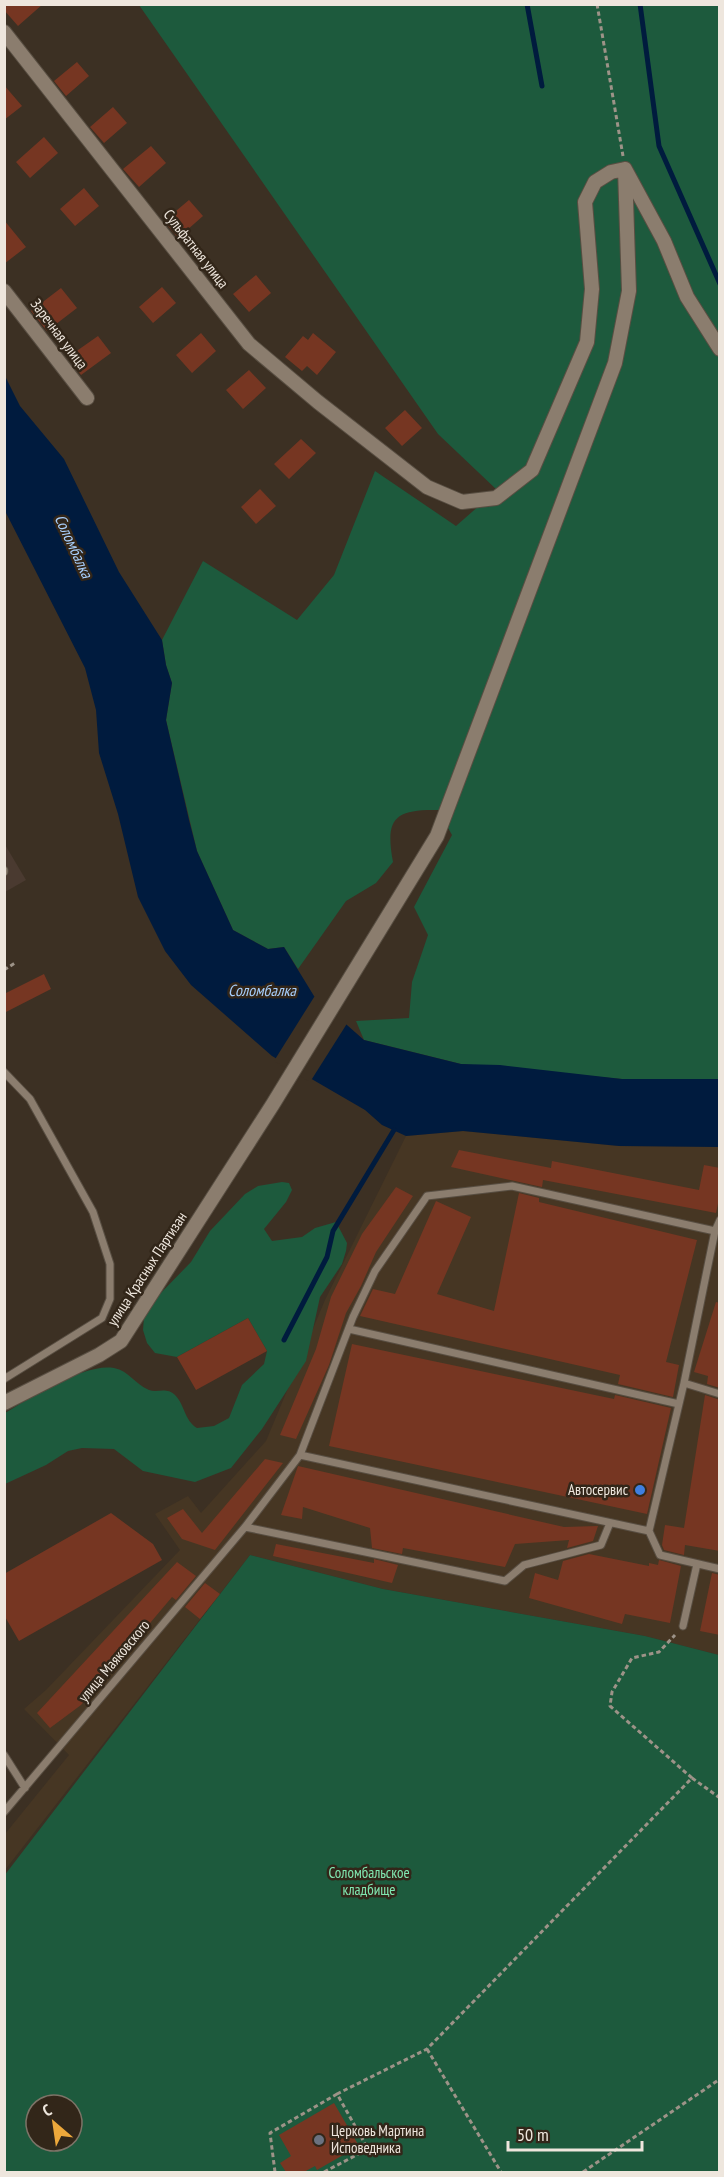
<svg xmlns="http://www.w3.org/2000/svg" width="724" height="2177" font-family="'PT Sans Narrow',sans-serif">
<rect width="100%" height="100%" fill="#3c3023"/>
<path fill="#463623" d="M463 1131 619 1146 719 1147V1655L645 1636 383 1589 250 1555 5 1870V1834L69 1755 24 1709 46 1690 180 1550 155 1514 188 1496 201 1513 266 1441 325 1300 406 1136Z"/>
<path fill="#4a3a30" d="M4 843 26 880 5 892H4Z"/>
<path fill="#1d5a3d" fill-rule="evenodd" d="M139 5H719V1079H622L461 1064 364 1040 356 1021 409 1018 412 982 428 935 414 907 452 835 438 810C394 809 385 819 393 862L376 883 346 901 298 969 284 947 268 949 233 930 197 851 166 720 172 683 166 665 162 640 203 561 297 620 334 575 375 471 456 526 497 490 438 434Z
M282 1182 289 1183 292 1190 286 1202 264 1229 272 1241 302 1237 315 1228 336 1222 347 1243 346 1251 342 1264 320 1297 306 1361 262 1429 231 1468 195 1482 143 1471 114 1449 82 1448 68 1451 46 1465 5 1484V1413C31 1398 83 1363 114 1368 129 1371 135 1384 149 1390 157 1393 167 1387 175 1395 185 1405 184 1420 197 1428L214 1426 229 1418 242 1385 264 1364 267 1351 248 1318 177 1357 155 1353 147 1343 143 1330 144 1317 155 1299 191 1262 210 1231 245 1194 258 1186Z
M250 1555 383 1589 645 1636 719 1655V2172H5L4 1876ZM36 2105H72V2141H36Z"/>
<path fill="#001b3e" d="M4 374 20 406 64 459 119 572 162 640 166 665 172 683 166 720 189 820 197 851 233 930 268 949 284 947 314 996 364 1040 461 1064 500 1065 622 1079H719V1147L619 1146 463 1131 406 1136 382 1125 365 1110 272 1056 191 985 165 951 138 897 118 814 99 753 96 710 85 668 5 511Z"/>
<path fill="#3c3023" d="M316 994 348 1022 310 1082 274 1061Z"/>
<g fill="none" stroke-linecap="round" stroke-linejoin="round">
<path stroke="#001b3e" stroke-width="5" d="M527 4 542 86
M640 4 659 146 720 284
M284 1340 327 1257 333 1231 394 1130"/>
</g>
<path fill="#763622" d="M4 4H43L18 26 4 10Z
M77 62 89 76 66 96 54 81Z
M4 85 22 106 4 120Z
M113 107 127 123 104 143 90 127Z
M44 137 58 153 30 178 16 162Z
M151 146 166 163 139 187 123 169Z
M84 188 99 206 75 226 60 209Z
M189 200 203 216 178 238 164 221Z
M4 220 26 247 4 264Z
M256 275 271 293 249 312 233 294Z
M162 287 176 303 153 323 139 307Z
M61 288 77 308 47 331 31 311Z
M201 333 216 351 192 373 176 355Z
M313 333 336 352 317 375 307 366 302 371 285 357 303 336 308 340Z
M98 336 111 353 81 375 68 357Z
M249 370 266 388 243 409 226 390Z
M405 410 422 428 402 446 385 428Z
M301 439 316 453 289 479 274 464Z
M260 489 276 506 256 524 241 507Z
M44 974 51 989 4 1013V994Z
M459 1150 551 1168 552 1161 699 1190 704 1165 720 1168V1194L716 1213 543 1180 542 1187 451 1167Z
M396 1187 413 1196 376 1252 361 1286 346 1313 329 1365 296 1439 280 1435 316 1349 331 1297 362 1234Z
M519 1193 539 1198V1202L697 1240 666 1362 679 1365 673 1397 618 1384 620 1375 360 1316 373 1289 395 1294 436 1201 471 1217 437 1294 494 1311Z
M716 1302 720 1303V1388L707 1384 708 1376 694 1372Z
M248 1318 267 1351 196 1390 177 1357Z
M352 1344 614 1399 615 1395 671 1408 647 1514 329 1446Z
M705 1395 720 1400V1551L685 1545 684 1555 664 1550 662 1545 665 1525 684 1528Z
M265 1459 283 1463 215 1550 182 1539 167 1518 183 1509 202 1533Z
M298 1466 564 1527 598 1526 593 1541 567 1548 569 1540 515 1544 505 1567 403 1548 402 1554 372 1548 370 1528 303 1507 302 1519 281 1515Z
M111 1513 153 1544 162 1560 19 1641 4 1615V1574Z
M276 1544 374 1563V1559L398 1565 392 1583 273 1556Z
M589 1554 649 1566V1563L658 1565 659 1560 681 1566 670 1623 625 1614 622 1624 529 1598 535 1573 558 1580 563 1561Z
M177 1562 196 1576 176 1600 172 1597 81 1705 50 1728 37 1713Z
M712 1573 720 1575V1635L700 1631Z
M205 1583 220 1594 200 1619 185 1607Z
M334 2103 359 2146 317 2170 315 2166 304 2172H286L280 2163 291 2156 279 2135Z"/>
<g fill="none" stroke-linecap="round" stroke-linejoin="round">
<defs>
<path id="lane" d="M4 870V872
M4 1072 30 1099 93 1212 110 1264V1299L102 1318 4 1379
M715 1231 720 1220
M349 1329 679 1404
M300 1455 649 1531 684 1383
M245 1527 505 1581 524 1565 601 1545 610 1523
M649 1531 660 1555 720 1569
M683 1626 697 1564
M4 1755 25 1788
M4 1812 245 1527 300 1455 353 1317 375 1271 427 1196 512 1186 715 1231 684 1383 720 1394"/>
<path id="street" d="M4 32 249 344 318 402 427 487 462 502 496 498 532 470 587 342 592 289 585 202 595 182 611 172 625 169 664 241 687 297 720 349
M4 291 87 398
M4 1403 99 1355 121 1341 273 1104 437 836 615 363 629 291 625 169"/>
</defs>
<use href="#lane" stroke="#584e42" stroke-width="9"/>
<use href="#street" stroke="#584e42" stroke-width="16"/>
<path stroke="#9d9388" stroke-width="3" stroke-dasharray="4.5 3" stroke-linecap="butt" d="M597 4 623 156
M4 970 15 963
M692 1778 720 1798
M427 2049 501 2172
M275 2172 270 2133 337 2094
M324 2172 368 2149 337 2094 427 2049 692 1778 610 1706 612 1692 632 1658 659 1652 675 1635
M583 2172 720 2079"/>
<use href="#lane" stroke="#8b7d6e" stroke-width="7"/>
<use href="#street" stroke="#8b7d6e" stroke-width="14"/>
</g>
<circle fill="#3f7fe0" stroke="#322619" stroke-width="2" cx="640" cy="1490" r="6"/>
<circle fill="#6b7280" stroke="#322619" stroke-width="2" cx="319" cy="2140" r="6"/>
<g text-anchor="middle" stroke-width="5" stroke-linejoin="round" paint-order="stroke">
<g font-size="15" fill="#eee6dd" stroke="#322619">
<text transform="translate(196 249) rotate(52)" y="5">Сульфатная улица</text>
<text transform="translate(59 334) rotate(53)" y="5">Заречная улица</text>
<text transform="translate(147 1269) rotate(-57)" y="5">улица Красных Партизан</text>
<text transform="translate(114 1661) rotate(-50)" y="5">улица Маяковского</text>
</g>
<g font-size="15" fill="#eee6dd" stroke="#322619" text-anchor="end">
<text x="628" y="1495">Автосервис</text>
<text x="331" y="2136" text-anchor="start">Церковь Мартина<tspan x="331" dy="17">Исповедника</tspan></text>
</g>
<g font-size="15" fill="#80e8b1" stroke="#322619">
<text x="369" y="1878">Соломбальское<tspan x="369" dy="17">кладбище</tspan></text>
</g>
<g font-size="16" font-style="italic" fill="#a7cefb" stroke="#322619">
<text transform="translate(74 546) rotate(65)" y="6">Соломбалка</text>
<text x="262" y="996">Соломбалка</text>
</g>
</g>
<rect width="724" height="2177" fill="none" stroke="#eee6dd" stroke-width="12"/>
<g transform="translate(54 2123) rotate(331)"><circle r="28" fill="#322619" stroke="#7d7367" stroke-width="1.5"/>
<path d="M0-4.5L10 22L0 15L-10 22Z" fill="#eda83b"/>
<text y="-9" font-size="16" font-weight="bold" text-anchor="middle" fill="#eee6dd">С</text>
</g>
<path d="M508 2141v9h134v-9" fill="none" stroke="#eee6dd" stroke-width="3"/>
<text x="517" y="2141" font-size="18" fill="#eee6dd" stroke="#322619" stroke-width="4.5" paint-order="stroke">50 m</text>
</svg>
